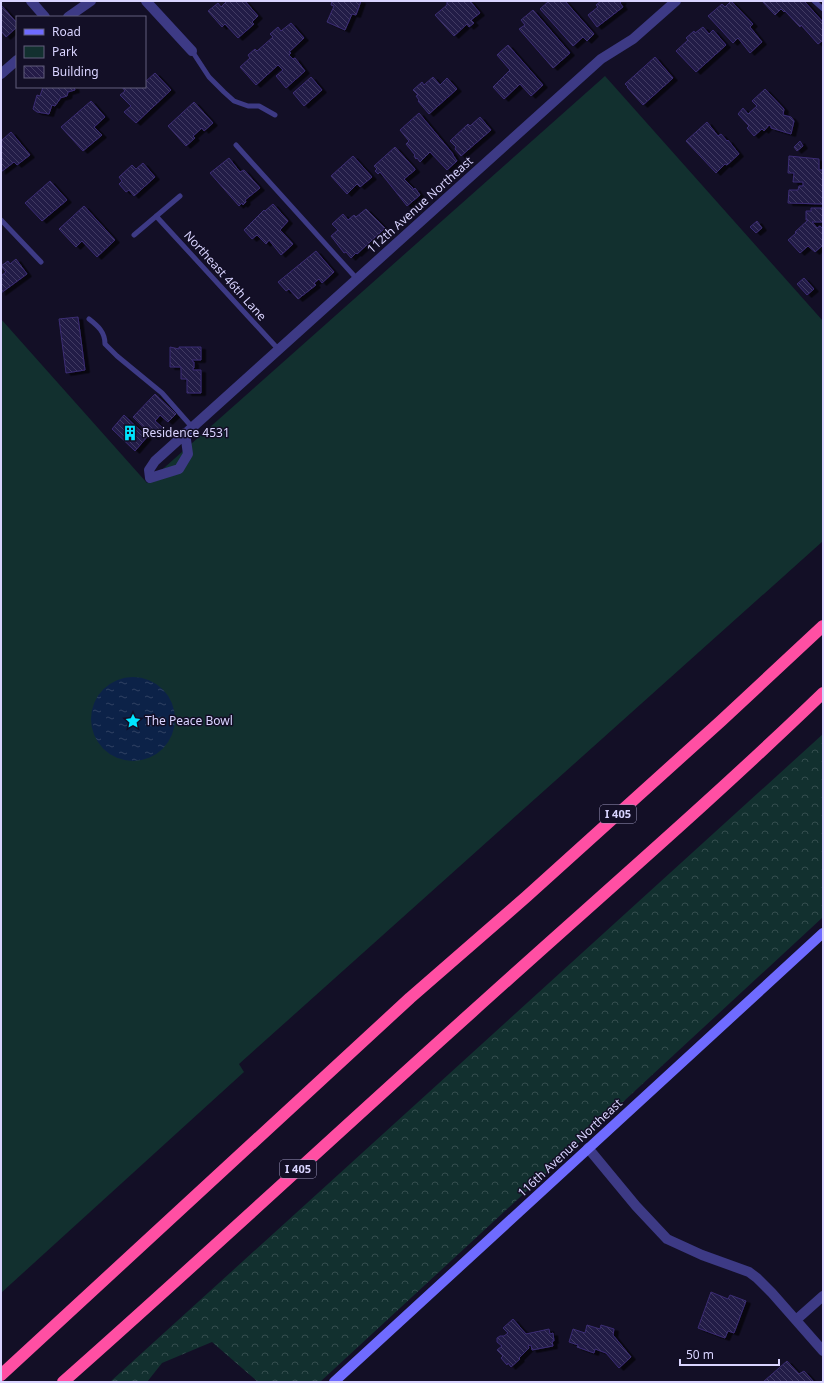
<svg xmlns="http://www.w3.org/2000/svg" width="824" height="1383" font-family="'Noto Sans',sans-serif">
<defs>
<pattern id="forest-crowns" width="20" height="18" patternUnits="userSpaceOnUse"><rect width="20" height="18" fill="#12302f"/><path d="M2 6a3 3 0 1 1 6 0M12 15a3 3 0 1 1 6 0" fill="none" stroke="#344d4e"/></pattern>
<pattern id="water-ripples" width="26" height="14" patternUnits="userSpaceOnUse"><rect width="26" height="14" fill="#0c2248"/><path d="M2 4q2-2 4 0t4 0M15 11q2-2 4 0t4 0" fill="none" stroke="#2f4163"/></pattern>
<pattern id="building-back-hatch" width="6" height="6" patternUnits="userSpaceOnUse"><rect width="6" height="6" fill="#241b47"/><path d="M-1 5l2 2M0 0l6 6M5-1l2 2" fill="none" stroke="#433b63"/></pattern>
<filter id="shadow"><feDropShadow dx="4.5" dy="2.5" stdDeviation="0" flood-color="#0009"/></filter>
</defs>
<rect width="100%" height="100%" fill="#130f26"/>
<path fill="url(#forest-crowns)" d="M823 734V917L320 1382H258L212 1342 162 1363 147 1382H110Z"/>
<path fill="#12302f" d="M605 76 823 321V541L239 1064 244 1072 1 1293V319L147 483Z"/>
<path fill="url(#water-ripples)" d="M91 719a42 42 0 1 1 84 0a42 42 0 1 1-84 0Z"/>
<path fill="url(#building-back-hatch)" stroke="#3b2d73" filter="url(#shadow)" d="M227 1H245L258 16 252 22 254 24 238 38 225 24 222 27 208 11 218 3 221 7Z
M332 1H361L356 15 352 14 345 30 327 22 334 6 331 5Z
M447 1H470L480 13 471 20 474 23 469 27 467 24 454 36 435 15 447 5Z
M549 1H565L594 34 587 41 583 37 573 46 540 9Z
M601 1H622L620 3 623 7 597 27 588 15 598 7 596 5Z
M731 1 753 24 750 27 762 42 750 53 738 38 733 43 708 16 722 4 725 7Z
M762 1H804L823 22V40L818 44 801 25 800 27 785 11 784 12 781 9 775 15Z
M1 5 17 23V27L6 37 1 31Z
M533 10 570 53 553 68 519 29 525 25 521 20Z
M291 23 304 38 289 52 291 53 289 55 293 59 295 58 305 71 286 88 276 76 283 70 278 65 256 85 240 67 250 58 248 55 255 49 257 51 273 37 270 34 278 27 281 31Z
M703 27 709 34 713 30 726 45 696 72 676 51 688 40 686 38 694 31 695 33Z
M508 45 543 85 531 96 520 84 504 99 493 87 510 70 497 55Z
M655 57 673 78 643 105 627 87H628L625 84Z
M155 73 171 90 136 123 124 112 131 106 120 95 125 91 122 87H145V82Z
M311 77 322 90 304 106 293 93Z
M433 77 440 85 447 78 457 89 429 114 418 101 419 100 416 96 418 95 413 90 422 82 424 85Z
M43 87H74L75 90 68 92 67 96 60 98V99L55 106 52 105 49 114 37 112 33 109 37 95 40 96Z
M765 89 784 109 783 115 791 117 794 121 791 134 771 128V126L769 125 764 131 762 129 754 136 747 128 749 126 738 114 743 108 748 114 757 106 752 101Z
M91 101 105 117 94 127 102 135 83 151 61 127Z
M194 102 213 123 204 131 202 128 193 136 195 138 186 146 168 126Z
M419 113 453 154V155L457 161 447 170 430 152 420 162 417 158 416 159 414 156 415 155 406 144 409 141 400 130Z
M480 117 491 130 461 156 455 149 456 147 450 141 468 124 470 126Z
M707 122 718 136 721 134 727 141 728 140 739 154 727 165 725 164 716 173 686 141Z
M11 132 30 155 17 165 14 162 1 172V147L2 146 1 141Z
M800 141 803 146 797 151 794 147Z
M395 147 415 169V170L404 179 413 188V190L415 188 420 195 407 206 380 172 378 174 375 171 377 169 374 166Z
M353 156 372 177 360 187 357 184 347 194 331 176Z
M789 156 819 159V170H823V204L788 203 789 190H798L799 186H803V182H793L794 173H788Z
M229 158 240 172 244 170 260 188 245 200 246 202 243 205 242 203 239 206 210 173Z
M143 163 155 177 134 196 129 190 126 192 119 184 122 181 119 177 132 165 136 169Z
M50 181 67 200 42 221 25 203Z
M273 204 288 221 280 230 293 244 281 255 269 240 266 244 257 235 252 239 244 230 264 210 265 211Z
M84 206 115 240 97 257 82 241 76 247 59 229Z
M811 208H823V222H812L817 228 820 226 823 229 822 233 823 234V245L815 252 808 246 800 253 788 240 796 233 795 232 808 220H806V211H811Z
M366 209 385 228 357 254 356 253 351 258 346 252 344 253 331 236 338 230 332 224 343 214 348 220 354 215 356 217Z
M757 221 762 228 756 233 750 227Z
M316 251 334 272 322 283 319 279 314 283 316 285 298 299 289 289 286 291 278 282Z
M16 259 27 274 1 293V276L6 272 1 266 8 261 10 264Z
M804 278 814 289 807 295 797 284Z
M78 317 85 370 66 373 59 319Z
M170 347 179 349V347H201V360H192L193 362H194V368H193V370H201V393H187V379H181V367H170Z
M155 394 176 414 168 422 160 415 155 421 163 428 154 437 133 417Z
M124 415 147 437 135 451 112 429Z
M711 1292 728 1299 730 1295 746 1301 734 1333 728 1331 725 1338 698 1328Z
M513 1319 526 1334 549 1329 550 1334 553 1333 554 1341H552L553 1346 532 1350 531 1345 528 1346 529 1348 519 1358 520 1359 511 1367 508 1363 507 1365 501 1358 503 1356 497 1350 502 1346 497 1342V1338L500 1336H504L508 1333 503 1328Z
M587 1325 600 1329 601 1325 614 1329 613 1335 631 1357 619 1368 606 1353 595 1349 594 1353 577 1347 578 1345 569 1342 573 1329 585 1333Z
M787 1361 799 1374 804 1371 814 1382H763Z"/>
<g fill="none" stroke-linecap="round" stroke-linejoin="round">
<path stroke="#3d3a85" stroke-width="5" d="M814 1 823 9
M192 51 209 77 224 92 234 101 248 106H259L275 115
M236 145 357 279
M156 216 279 350
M1 220 41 262
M134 235 180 196
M89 319C98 326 105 332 105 344L117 356 162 393 192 427"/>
<path stroke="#3d3a85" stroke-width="10" d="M31 1 45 17
M146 1 192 51
M68 17 91 1
M1 74 17 60
M185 433 188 454 179 469 150 478 149 470 155 461 601 59 633 39 676 1
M588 1148 636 1206 667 1239 702 1255 749 1272 757 1278 772 1293 823 1351
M796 1320 823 1296"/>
<path stroke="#6f6bff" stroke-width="10" d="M334 1382 823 933"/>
<path stroke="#ff4fa3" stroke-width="12" d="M1 1375 410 998 526 897 721 721 823 626
M63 1382C201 1260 335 1135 472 1012 589 906 709 803 823 693"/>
</g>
<defs>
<symbol id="building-bare" viewBox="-9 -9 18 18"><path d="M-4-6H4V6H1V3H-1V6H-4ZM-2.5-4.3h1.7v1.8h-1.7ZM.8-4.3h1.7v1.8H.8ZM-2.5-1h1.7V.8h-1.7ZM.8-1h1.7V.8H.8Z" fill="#00e5ff" stroke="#130f26" stroke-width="2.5" paint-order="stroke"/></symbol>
<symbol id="sight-bare" viewBox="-9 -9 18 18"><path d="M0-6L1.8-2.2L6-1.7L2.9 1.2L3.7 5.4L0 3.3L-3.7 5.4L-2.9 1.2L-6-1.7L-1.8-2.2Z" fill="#00e5ff" stroke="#130f26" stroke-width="2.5" paint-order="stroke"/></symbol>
</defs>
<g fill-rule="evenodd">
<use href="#building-bare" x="119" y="422" width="22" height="22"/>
<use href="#sight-bare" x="122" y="710" width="22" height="22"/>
</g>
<g text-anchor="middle" stroke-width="3" stroke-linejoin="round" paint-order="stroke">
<g fill="#130f26" stroke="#9e99be" stroke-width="1">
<rect x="600" y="805" width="36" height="18" rx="3"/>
<rect x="280" y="1160" width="36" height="18" rx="3"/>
</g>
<g font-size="11" font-weight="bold" fill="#d9d4ff">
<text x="618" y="818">I 405</text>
<text x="298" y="1173">I 405</text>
</g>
<g font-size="12" fill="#d9d4ff" stroke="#130f26">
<text transform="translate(420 205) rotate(-42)" y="4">112th Avenue Northeast</text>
<text transform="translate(225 276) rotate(48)" y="4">Northeast 46th Lane</text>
<text transform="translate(570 1148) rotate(-43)" y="4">116th Avenue Northeast</text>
</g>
<g font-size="12" fill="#d9d4ff" stroke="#130f26" text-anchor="start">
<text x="142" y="437">Residence 4531</text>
<text x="145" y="725">The Peace Bowl</text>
</g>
</g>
<rect width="824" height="1383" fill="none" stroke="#d9d4ff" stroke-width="4"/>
<rect x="16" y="16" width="130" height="72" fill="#130f26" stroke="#625e7d"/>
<rect x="24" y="29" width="20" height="6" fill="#6f6bff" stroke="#625e7d"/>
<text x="52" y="36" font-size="12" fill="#d9d4ff">Road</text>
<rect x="24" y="46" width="20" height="12" fill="#12302f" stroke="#625e7d"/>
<text x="52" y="56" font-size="12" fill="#d9d4ff">Park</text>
<rect x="24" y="66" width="20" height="12" fill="url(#building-back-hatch)" stroke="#625e7d"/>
<text x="52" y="76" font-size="12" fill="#d9d4ff">Building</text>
<path d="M680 1359v6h99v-6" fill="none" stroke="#d9d4ff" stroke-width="2"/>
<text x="686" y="1359" font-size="12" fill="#d9d4ff" stroke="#130f26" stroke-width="3" paint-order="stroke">50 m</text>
</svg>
